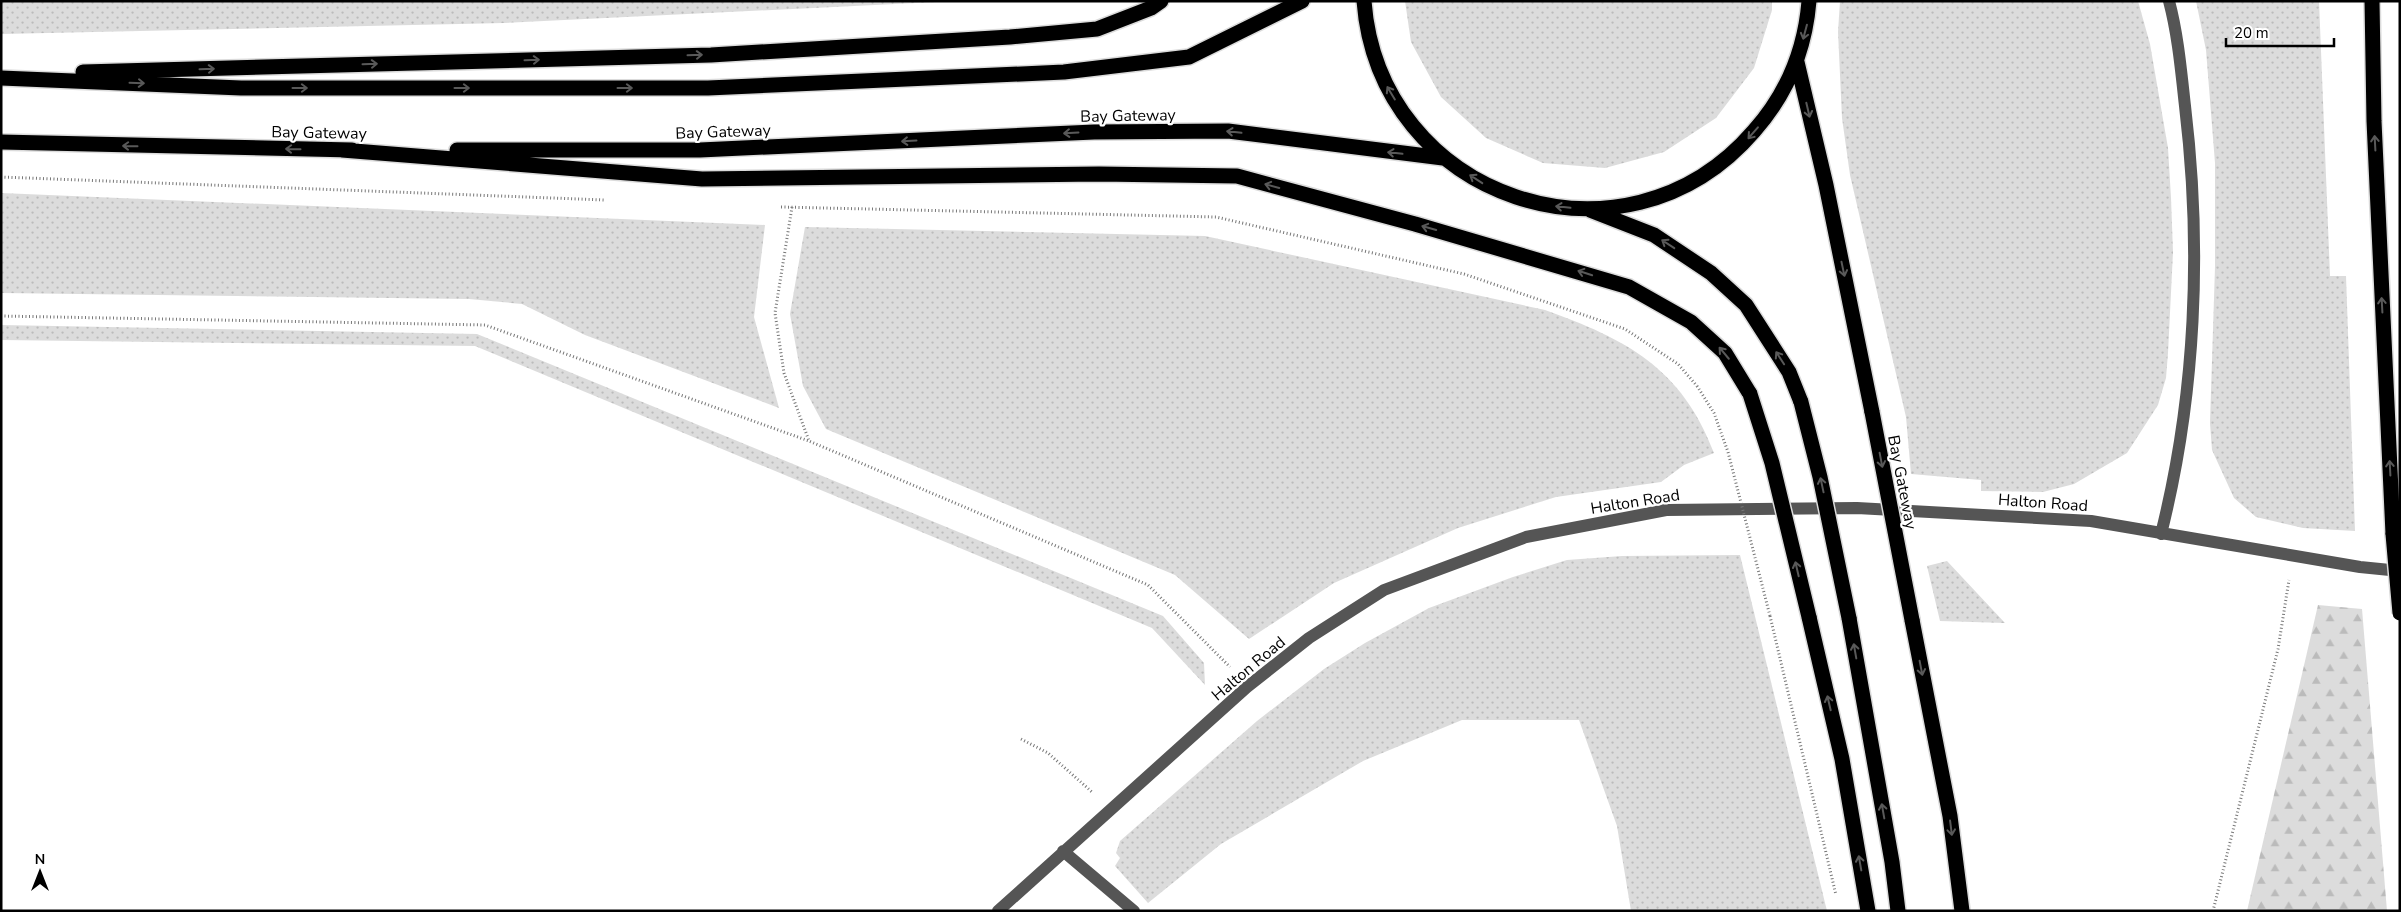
<svg xmlns="http://www.w3.org/2000/svg" width="2401" height="912" font-family="'Nunito Sans',sans-serif">
<defs>
<pattern id="grass-dots" width="8" height="8" patternUnits="userSpaceOnUse" patternTransform="scale(1.25)"><rect width="8" height="8" fill="#dcdcdc"/><path d="M2 2h.1M6 6h.1" fill="none" stroke="#bbb" stroke-width="1.8" stroke-linecap="round"/></pattern>
<pattern id="forest-firs" width="22" height="20" patternUnits="userSpaceOnUse" patternTransform="scale(1.25)"><rect width="22" height="20" fill="#dcdcdc"/><path d="M5 1l3.5 6h-7zM16 11l3.5 6h-7z" fill="#bbb"/></pattern>
</defs>
<rect width="100%" height="100%" fill="#fff"/>
<path fill="url(#grass-dots)" d="M1 1H957L504 23 1 34Z
M1405 1H1772V10L1754 68 1716 118 1664 152 1605 168 1543 163 1486 138 1441 97 1411 42Z
M1840 1H2138L2150 44 2168 148 2171 198 2173 252 2168 353 2166 378 2158 405 2127 453 2074 484 2043 492 1981 491V480L1911 474 1906 417 1850 175 1842 118 1838 32Z
M2196 1H2319L2330 276H2346L2355 531 2303 528 2256 517 2234 498 2212 450 2210 423 2215 267V163L2206 50Z
M1 193 765 225 754 317 779 408 585 335 522 304 469 299 1 293Z
M805 227 1205 236 1545 310C1626 339 1682 368 1714 453L1684 465 1661 482 1556 497 1458 528 1334 583 1249 639 1175 575 826 429 803 386 790 314Z
M1 325 477 334 1163 616 1204 663 1205 685 1152 628 475 346 1 340Z
M1740 555 1827 911H1631L1617 826 1579 720H1462L1363 761 1221 844 1148 903 1115 866 1120 858 1116 853 1120 841 1257 721 1324 669 1365 643 1429 608 1513 577 1567 560 1622 556Z
M1947 561 2005 623 1940 621 1927 566Z"/>
<path fill="url(#forest-firs)" d="M2318 605 2362 609 2387 911H2247Z"/>
<g fill="none" stroke-linecap="round" stroke-linejoin="round">
<defs>
<path id="highway" d="M1364 1C1379 199 1624 282 1754 131 1786 95 1805 50 1809 1
M2372 1 2374 121 2393 534
M1797 62 1826 185 1872 412
M83 72 711 55 1010 37 1097 29 1151 8 1161 1
M1 78 241 88H708L1064 72 1189 57 1302 1
M1 142 352 150
M342 150 702 179 1099 174 1237 176 1415 224 1629 287 1691 322 1725 353 1750 394
M457 150H700L1094 132 1228 131 1443 158
M1590 210 1654 235 1711 273 1746 305 1789 372 1801 402
M1809 617 1842 759 1868 911
M1849 618 1892 862 1898 911
M1912 620 1950 816 1962 911"/>
</defs>
<use href="#highway" stroke="#dbdbdb" stroke-width="18"/>
<path stroke="#777" stroke-width="3" stroke-dasharray="1 2.5" stroke-linecap="butt" d="M1 177 605 200
M781 207 1216 217 1464 274 1625 329 1678 364 1697 386
M792 207 775 313 784 373 809 441 1148 585 1230 667
M1 316 485 325 809 441
M1770 616 1836 895
M1021 739 1048 753 1092 792
M2213 911 2278 649 2289 580"/>
<path stroke="#555" stroke-width="12" d="M2161 534C2196 395 2202 248 2185 106 2181 70 2178 35 2169 1
M1063 851 1134 911
M998 911 1247 687 1309 638 1384 590 1526 537 1666 510 1857 508 2091 521 2360 567 2400 571"/>
<use href="#highway" stroke="#000" stroke-width="15"/>
<defs>
<path id="highway-bridge" d="M1750 394 1772 463 1809 617
M1801 402 1820 477 1849 618
M1872 412 1912 620
M2393 534 2400 613"/>
</defs>
<use href="#highway-bridge" stroke="#dbdbdb" stroke-width="18" stroke-linecap="butt"/>
<path stroke="#777" stroke-width="3" stroke-dasharray="1 2.5" stroke-linecap="butt" d="M1697 386 1714 413 1728 452 1770 616"/>
<use href="#highway-bridge" stroke="#000" stroke-width="15"/>
</g>
<defs><path id="oneway-shaft" d="M-6 0H5M1.5-3L5.5 0L1.5 3" fill="none" stroke-width="1.6" stroke-linecap="round" stroke-linejoin="round" transform="scale(1.25)"/></defs>
<g stroke="#595959">
<use href="#oneway-shaft" transform="translate(1805 32) rotate(105)"/>
<use href="#oneway-shaft" transform="translate(695 55) rotate(-2)"/>
<use href="#oneway-shaft" transform="translate(532 60) rotate(-2)"/>
<use href="#oneway-shaft" transform="translate(370 64) rotate(-2)"/>
<use href="#oneway-shaft" transform="translate(207 69) rotate(-2)"/>
<use href="#oneway-shaft" transform="translate(137 83) rotate(2)"/>
<use href="#oneway-shaft" transform="translate(300 88)"/>
<use href="#oneway-shaft" transform="translate(462 88)"/>
<use href="#oneway-shaft" transform="translate(625 88)"/>
<use href="#oneway-shaft" transform="translate(1391 93) rotate(-121)"/>
<use href="#oneway-shaft" transform="translate(1808 110) rotate(77)"/>
<use href="#oneway-shaft" transform="translate(1234 132) rotate(-174)"/>
<use href="#oneway-shaft" transform="translate(1071 133) rotate(177)"/>
<use href="#oneway-shaft" transform="translate(1753 133) rotate(131)"/>
<use href="#oneway-shaft" transform="translate(909 141) rotate(177)"/>
<use href="#oneway-shaft" transform="translate(2375 143) rotate(-93)"/>
<use href="#oneway-shaft" transform="translate(130 146) rotate(-179)"/>
<use href="#oneway-shaft" transform="translate(293 149) rotate(-179)"/>
<use href="#oneway-shaft" transform="translate(1395 153) rotate(-174)"/>
<use href="#oneway-shaft" transform="translate(1476 179) rotate(-147)"/>
<use href="#oneway-shaft" transform="translate(1272 186) rotate(-165)"/>
<use href="#oneway-shaft" transform="translate(1563 207) rotate(-174)"/>
<use href="#oneway-shaft" transform="translate(1429 228) rotate(-164)"/>
<use href="#oneway-shaft" transform="translate(1668 244) rotate(-147)"/>
<use href="#oneway-shaft" transform="translate(1843 269) rotate(78)"/>
<use href="#oneway-shaft" transform="translate(1585 273) rotate(-162)"/>
<use href="#oneway-shaft" transform="translate(2382 305) rotate(-93)"/>
<use href="#oneway-shaft" transform="translate(1724 353) rotate(-130)"/>
<use href="#oneway-shaft" transform="translate(1780 358) rotate(-123)"/>
<use href="#oneway-shaft" transform="translate(1881 460) rotate(79)"/>
<use href="#oneway-shaft" transform="translate(2390 468) rotate(-93)"/>
<use href="#oneway-shaft" transform="translate(1822 485) rotate(-102)"/>
<use href="#oneway-shaft" transform="translate(1797 569) rotate(-103)"/>
<use href="#oneway-shaft" transform="translate(1855 651) rotate(-100)"/>
<use href="#oneway-shaft" transform="translate(1921 668) rotate(79)"/>
<use href="#oneway-shaft" transform="translate(1829 703) rotate(-103)"/>
<use href="#oneway-shaft" transform="translate(1883 811) rotate(-100)"/>
<use href="#oneway-shaft" transform="translate(1951 828) rotate(83)"/>
<use href="#oneway-shaft" transform="translate(1860 863) rotate(-100)"/>
</g>
<g text-anchor="middle" stroke-width="4.5" stroke-linejoin="round" paint-order="stroke">
<g font-size="16" fill="#000" stroke="#fff">
<text transform="translate(1128 115) rotate(-1)" y="6">Bay Gateway</text>
<text transform="translate(723 131) rotate(-2)" y="6">Bay Gateway</text>
<text transform="translate(319 132) rotate(1)" y="6">Bay Gateway</text>
<text transform="translate(1903 482) rotate(79)" y="6">Bay Gateway</text>
<text transform="translate(1635 501) rotate(-9)" y="6">Halton Road</text>
<text transform="translate(2043 502) rotate(4)" y="6">Halton Road</text>
<text transform="translate(1248 668) rotate(-40)" y="6">Halton Road</text>
</g>
</g>
<rect width="2401" height="912" fill="none" stroke="#000000" stroke-width="5"/>
<g transform="translate(40 872)" stroke="#ffffff" stroke-width="4" paint-order="stroke">
<path d="M0-4L9 19L0 12L-9 19Z" fill="#000000"/>
<text y="-8" font-size="14" font-weight="bold" text-anchor="middle" fill="#000000">N</text>
</g>
<path d="M2226 38v8h108v-8" fill="none" stroke="#000000" stroke-width="2.5"/>
<text x="2234" y="38" font-size="15" fill="#000000" stroke="#ffffff" stroke-width="4" paint-order="stroke">20 m</text>
</svg>
